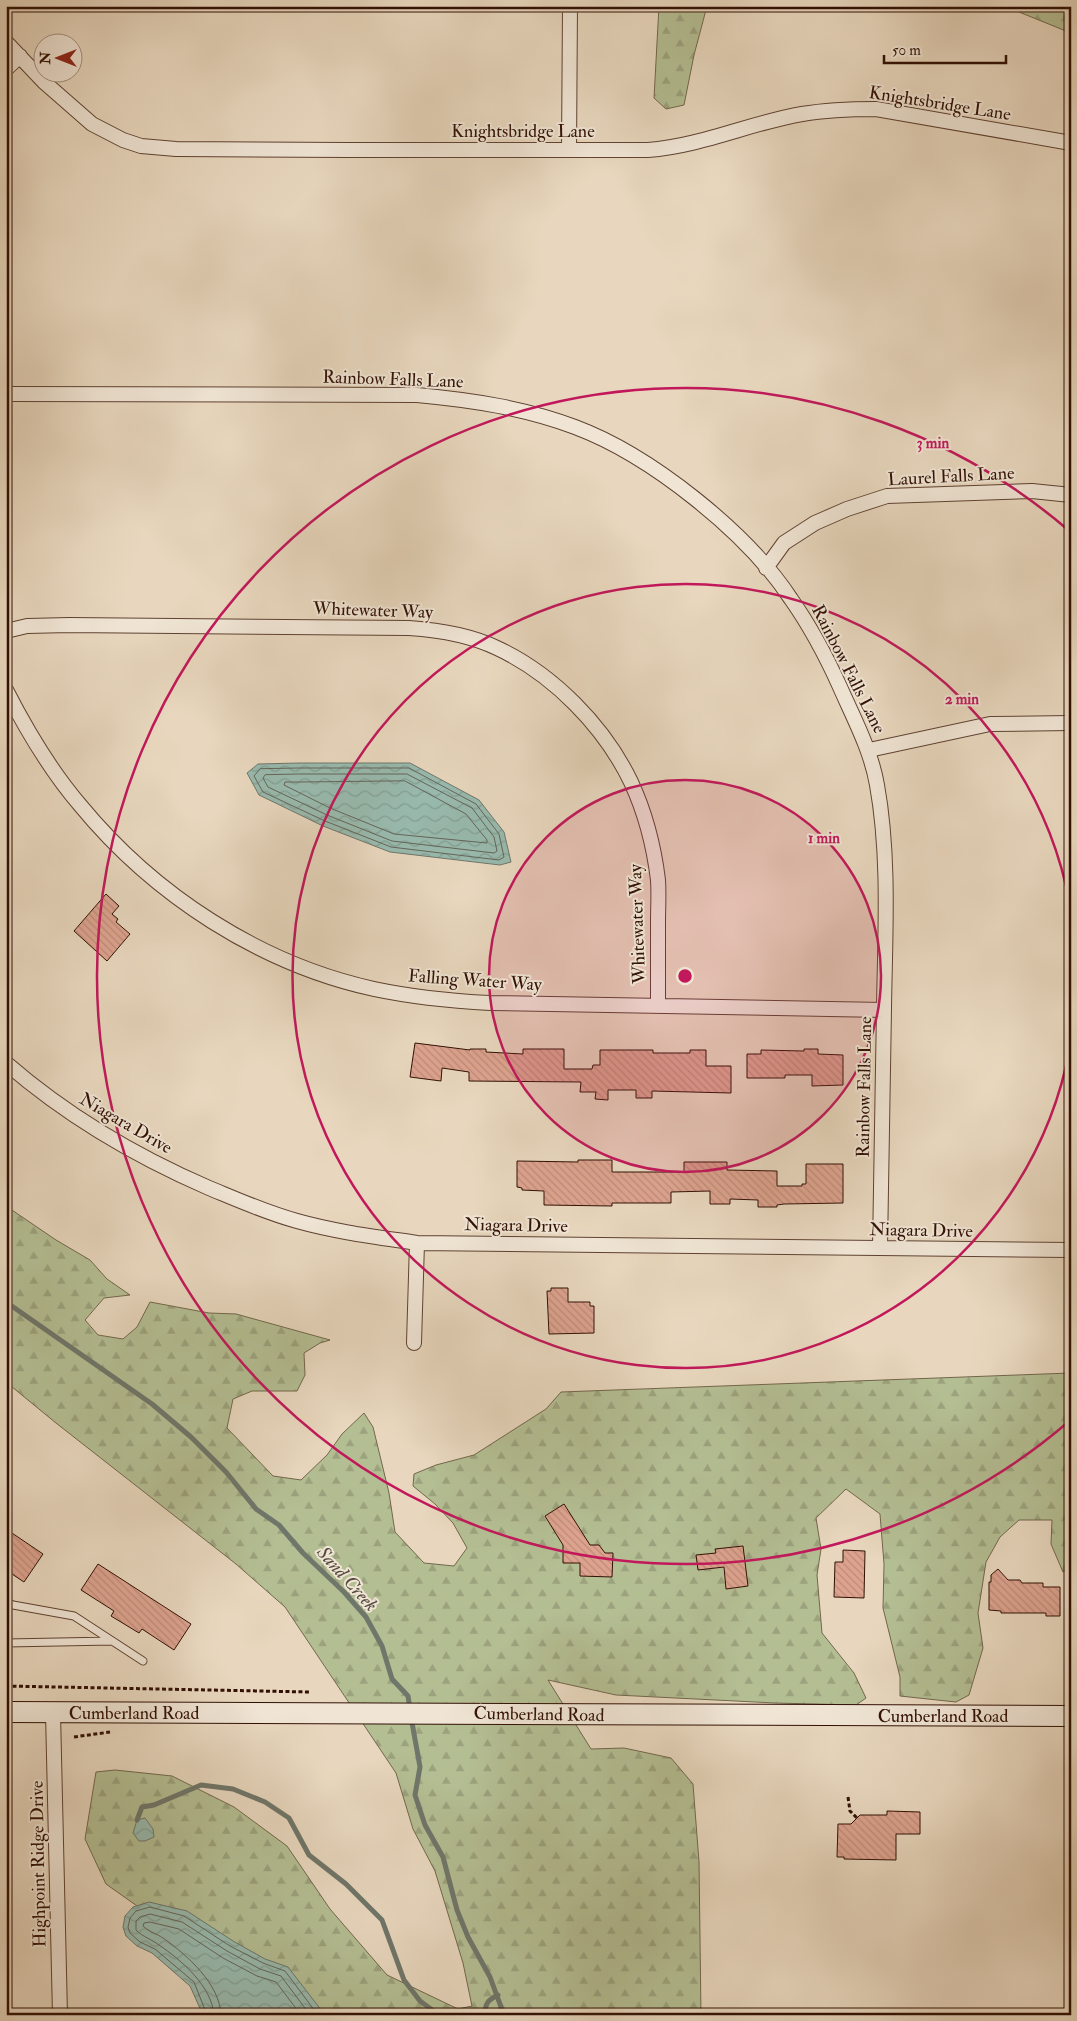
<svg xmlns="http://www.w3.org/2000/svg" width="1077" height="2021" font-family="'IM FELL Double Pica',serif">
<defs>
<pattern id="forest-firs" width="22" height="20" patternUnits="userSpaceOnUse" patternTransform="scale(1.25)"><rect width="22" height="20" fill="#b4be93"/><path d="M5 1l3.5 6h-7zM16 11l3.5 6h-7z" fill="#9ba27d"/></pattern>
<pattern id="water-waves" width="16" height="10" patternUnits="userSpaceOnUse" patternTransform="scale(1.25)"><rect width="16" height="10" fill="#98baae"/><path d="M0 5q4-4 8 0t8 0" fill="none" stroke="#839f94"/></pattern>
<pattern id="building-back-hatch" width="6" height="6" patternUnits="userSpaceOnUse" patternTransform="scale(1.25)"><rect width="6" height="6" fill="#dda38f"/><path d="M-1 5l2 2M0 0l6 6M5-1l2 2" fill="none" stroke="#be8b7a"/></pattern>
</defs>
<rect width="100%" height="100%" fill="#e8d7be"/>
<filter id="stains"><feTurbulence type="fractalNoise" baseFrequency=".004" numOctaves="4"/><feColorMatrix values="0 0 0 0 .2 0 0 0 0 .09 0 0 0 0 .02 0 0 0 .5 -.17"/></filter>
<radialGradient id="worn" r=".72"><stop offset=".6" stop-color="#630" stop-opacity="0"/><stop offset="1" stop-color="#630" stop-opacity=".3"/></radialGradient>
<path fill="url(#forest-firs)" stroke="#72674c" d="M659 6H707L694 55 684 105 666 109 654 98Z
M1005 6H1071V33L1014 10Z
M6 1206 56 1240 90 1260 107 1279 130 1295 104 1298 85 1320 98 1335 123 1339 137 1327 150 1302 209 1313 236 1314 330 1340 320 1343 304 1353 305 1375 297 1391H252L233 1399 227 1428 273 1476 301 1480 327 1455 342 1434 364 1413 373 1427 389 1493 395 1532 424 1563 454 1566 467 1548 453 1523 435 1504 413 1486 414 1474 436 1465 474 1455 546 1409 561 1392 1071 1373V1567L1063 1572 1051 1544 1052 1520H1019L1000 1537 986 1562 978 1613 983 1648 969 1695 956 1702 900 1696V1677L883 1608 884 1564 880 1514 846 1489 816 1518 821 1549 817 1575 822 1633 854 1673 866 1698 856 1705 775 1703 616 1695 548 1680 591 1749 624 1748 671 1758 693 1784 699 1862 701 2015H291L106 1884 85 1839 96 1772 115 1770 172 1776 234 1807 287 1846 330 1909 387 1975 458 2009 472 2006 463 1963 435 1871 413 1829 396 1773 285 1607 236 1564 56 1423 6 1382Z"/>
<path fill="url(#water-waves)" stroke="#6f766a" d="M299 763H410L479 800 504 832 511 862 500 865 390 852 323 826 259 795 247 773 258 764Z
M145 1818 153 1829 154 1837 145 1841H139L133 1833 137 1820Z
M149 1902 187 1911 233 1941 265 1959 288 1967 325 2015H203L190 1986 152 1953 137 1946 126 1936 123 1927 125 1916 133 1907Z"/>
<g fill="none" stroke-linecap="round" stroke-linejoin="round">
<path stroke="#646559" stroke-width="1" d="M299 768H409L476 804 499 834 504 857 499 860 391 847 325 821 263 792 254 776 260 769Z
M299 774H407L472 808 494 837 497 851 494 853 392 841 327 815 268 787 263 778 265 775Z
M405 781 466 814 487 840V843L394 834 330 808 284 785 285 782H299Z
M207 2015 194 1982 155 1949 140 1942 130 1933 128 1927 130 1918 136 1911 150 1907 184 1916 230 1946 263 1963 285 1971 318 2015
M214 2015C212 1986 181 1960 159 1945 151 1939 143 1937 136 1930V1921L140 1917 150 1914 182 1922 227 1951 260 1969 281 1976 310 2015
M221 2015C220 1984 187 1955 163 1938 157 1934 149 1932 143 1926L144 1923 150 1922 179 1929 223 1958 257 1976 276 1982 301 2015"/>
<path stroke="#6f766a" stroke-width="5" d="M6 1302 152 1404 191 1437 226 1472 256 1509 279 1525 303 1553 344 1592 366 1617 382 1646 392 1679 408 1696 410 1709
M411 1717 420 1767 415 1795 425 1825 443 1857 457 1910 468 1937 490 1977 504 2015
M137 1820 142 1807 154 1805 201 1785 233 1789 265 1802 289 1818 309 1855 346 1884 382 1920 404 1980 420 2001 439 2015
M485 2015C485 2003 488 2000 498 1995"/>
</g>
<path fill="url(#building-back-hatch)" stroke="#311004" d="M106 894 119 906 112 914 118 919 116 922 130 934 107 961 74 931Z
M415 1043 470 1050V1049H486V1052L523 1054V1049H564V1069H592L593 1065H600V1050H653V1053H690V1050H706V1066H731V1093L652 1091V1098H636V1090H608V1100L595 1099 596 1092H580L581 1082 469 1081V1072L442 1068 441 1081 410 1077Z
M804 1049H818V1054L843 1055V1085L812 1086V1075H785V1078H747V1054H761V1050L804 1051Z
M578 1160H612V1172H684V1162H727V1170L777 1171V1186H802V1184H806V1164H843V1203L784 1204 777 1205V1207H758V1200L730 1199V1204H710V1191L671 1192V1203H612V1206L544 1205V1191L522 1190V1188L517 1187V1161L578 1162Z
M551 1288H568V1302H590V1306H594V1333L549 1334 547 1291H551Z
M564 1504 590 1545H599L605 1553H613L612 1577 580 1576V1563H563V1545L545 1516Z
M6 1529 43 1554 24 1582 6 1570Z
M743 1546 748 1586 726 1589 724 1567 698 1570 696 1555 716 1553 715 1549Z
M843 1550 865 1551 864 1598 834 1597 835 1562H843Z
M98 1564 191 1624 174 1650 142 1629 139 1633 111 1616 114 1611 81 1590Z
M998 1569 1008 1580H1020L1022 1583H1043V1587H1060V1616H1046V1613H1001V1611L989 1610V1582H991V1575Z
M887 1811 920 1812V1834H896V1860L844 1859V1857H837L838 1824H851L860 1815H887Z"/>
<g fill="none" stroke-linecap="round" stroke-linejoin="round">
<defs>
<path id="service" d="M6 1602 13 1605 74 1616 143 1661
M6 1643 112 1641"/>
<path id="minor" d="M6 42 44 82 92 124 123 140 141 146 176 149 348 150H648C701 146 750 123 802 114 826 110 851 109 876 109L1071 143
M6 69 20 56
M569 150 570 6
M6 394 417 395C471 400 525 408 575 427 650 455 747 532 791 599 810 626 826 656 840 687 854 719 871 750 877 785 890 857 885 936 884 1008 882 1088 882 1168 880 1248
M766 568 784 543 815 523 847 509 887 496 1032 491 1071 495
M6 631 27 626 69 625 409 628C439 630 470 635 497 648 553 674 604 726 631 782 645 812 654 847 658 880 659 894 658 908 658 922 658 950 658 977 658 1005
M6 690C27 731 50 770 80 805 154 895 260 964 374 989 412 997 451 1001 490 1003L884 1010
M869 750 990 724 1071 723
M6 1063C67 1116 135 1156 209 1188 238 1200 267 1213 297 1221 336 1232 377 1237 417 1243L1071 1250
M414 1343 417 1243
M53 1713 60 2015"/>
<path id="secondary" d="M6 1712 1071 1716"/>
</defs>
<use href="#service" stroke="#5f4232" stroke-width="9"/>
<use href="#minor" stroke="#5f4232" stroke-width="16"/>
<use href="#secondary" stroke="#311004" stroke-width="22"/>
<path stroke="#311004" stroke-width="3" stroke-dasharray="4 2.5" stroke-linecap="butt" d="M6 1686 310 1692
M74 1737 110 1732
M848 1797 850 1811 857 1818"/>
<use href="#service" stroke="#f0e5d5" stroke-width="7"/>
<use href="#minor" stroke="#f0e5d5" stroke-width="14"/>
<use href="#secondary" stroke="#f0e5d5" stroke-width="20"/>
</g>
<circle cx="685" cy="976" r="196" fill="#c2185b" fill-opacity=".12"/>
<g fill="none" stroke="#c2185b" stroke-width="2.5">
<circle cx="685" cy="976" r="196"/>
<path d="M1070 1047A392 392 0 1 1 1070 905"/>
<path d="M1067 1423A588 588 0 1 1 1067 529"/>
</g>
<g text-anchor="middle" stroke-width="4" stroke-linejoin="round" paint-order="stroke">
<g font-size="18" fill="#311004" stroke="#f0e5d5">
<text transform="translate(940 103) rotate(9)" y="6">Knightsbridge Lane</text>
<text x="523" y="137">Knightsbridge Lane</text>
<text transform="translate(393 379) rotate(2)" y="6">Rainbow Falls Lane</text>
<text transform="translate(951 476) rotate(-3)" y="6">Laurel Falls Lane</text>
<text transform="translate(373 610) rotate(2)" y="6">Whitewater Way</text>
<text transform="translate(849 669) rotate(63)" y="6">Rainbow Falls Lane</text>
<text transform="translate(637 924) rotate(-92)" y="6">Whitewater Way</text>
<text transform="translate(475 980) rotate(4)" y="6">Falling Water Way</text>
<text transform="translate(864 1087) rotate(-89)" y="6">Rainbow Falls Lane</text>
<text transform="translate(126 1123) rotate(30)" y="6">Niagara Drive</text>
<text transform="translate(516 1225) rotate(1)" y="6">Niagara Drive</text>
<text transform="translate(921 1230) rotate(1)" y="6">Niagara Drive</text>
<text x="134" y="1719">Cumberland Road</text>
<text transform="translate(539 1714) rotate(1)" y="6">Cumberland Road</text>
<text x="943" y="1722">Cumberland Road</text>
<text transform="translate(38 1864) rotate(-91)" y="6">Highpoint Ridge Drive</text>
</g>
<g font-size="19" font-style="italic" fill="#554c40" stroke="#f0e5d5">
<text transform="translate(348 1578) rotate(48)" y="7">Sand Creek</text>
</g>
</g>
<circle cx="685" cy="976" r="8" fill="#c2185b" stroke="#f0e5d5" stroke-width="2.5"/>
<g font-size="15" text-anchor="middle" font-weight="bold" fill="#c2185b" stroke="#f0e5d5" stroke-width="4" stroke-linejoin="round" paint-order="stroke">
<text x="933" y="448">3 min</text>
<text x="962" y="704">2 min</text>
<text x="824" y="843">1 min</text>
</g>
<rect width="1077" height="2021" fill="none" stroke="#e8d7be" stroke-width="25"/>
<rect x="8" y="8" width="1062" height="2006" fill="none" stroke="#311004" stroke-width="2.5"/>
<rect x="12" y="12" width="1052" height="1996" fill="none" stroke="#311004"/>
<g transform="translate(58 58) rotate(270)"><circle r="24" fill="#f0e5d5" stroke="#a49081"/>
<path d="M0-4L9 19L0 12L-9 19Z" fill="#8f2418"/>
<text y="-8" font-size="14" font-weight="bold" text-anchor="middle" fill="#311004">N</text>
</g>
<path d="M884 55v8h122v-8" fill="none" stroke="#311004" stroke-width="2.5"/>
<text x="892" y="55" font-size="15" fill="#311004" stroke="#f0e5d5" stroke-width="4" paint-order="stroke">50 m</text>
<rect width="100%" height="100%" filter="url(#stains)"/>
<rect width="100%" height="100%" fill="url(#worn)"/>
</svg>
